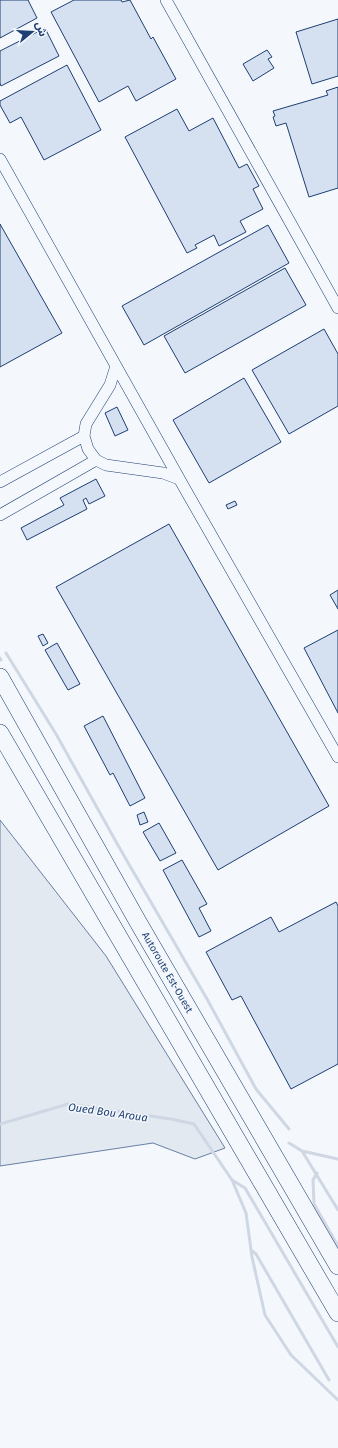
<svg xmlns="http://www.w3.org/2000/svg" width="338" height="1448" font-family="'Fira Sans','Noto Sans Arabic',sans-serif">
<rect width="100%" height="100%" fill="#f4f7fb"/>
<path fill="#e3e9f0" stroke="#687fa3" d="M0 820 106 956 225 1148 195 1159 153 1143 0 1166Z"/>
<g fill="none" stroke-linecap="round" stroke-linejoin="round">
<path stroke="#cfd7e4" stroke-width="3" d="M6 653 56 734 119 847 207 999 256 1089 289 1129
M0 658 1 660
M0 1124 68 1104 171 1119 194 1124 232 1180 246 1213 252 1257 265 1315 291 1355 338 1400
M289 1143 302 1151 338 1159
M302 1151 338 1210
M317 1173 313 1180 314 1204 338 1246
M232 1180 245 1188 338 1347
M251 1250 256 1254 329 1380"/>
</g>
<path fill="#d5e0f0" stroke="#1d3f73" d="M0 0H28L37 18 0 38Z
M74 0H121L122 2 130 0 151 39 153 37 176 79 136 101 128 86 99 102 51 12Z
M338 19V76L312 84 296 32Z
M45 28 59 56 1 86 0 83V51Z
M267 50 272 57 268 59 274 68 253 81 243 64Z
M67 65 101 130 44 160 21 117 10 123 0 105V101Z
M338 87V188L309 197 286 123 276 126 273 117 275 116 273 111 328 95 326 91Z
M177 109 189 131 213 118 239 168 247 164 259 186 253 189 263 209 240 221 246 232 219 246 214 235 195 245 197 248 187 253 125 137Z
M0 224 62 333 0 367Z
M268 225 289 263 144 345 122 306Z
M285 268 306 305 185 373 164 336Z
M324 329 338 354V406L289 434 252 370Z
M244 378 281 442 209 483 173 420Z
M117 407 128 430 115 436 105 413Z
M96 479 105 496 89 504 86 498 83 500 87 509 27 540 21 528 64 505 60 498Z
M235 501 237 505 228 509 226 505Z
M169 524 329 806 218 870 56 587Z
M338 590V609L330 595Z
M338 630V713L304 648Z
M43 634 48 643 43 646 38 636Z
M57 643 80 684 68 690 45 650Z
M103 716 145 798 130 806 113 773 110 775 84 726Z
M144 812 148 822 140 825 137 815Z
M159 823 176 853 160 861 143 832Z
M182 860 207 904 199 908 211 931 199 937 163 870Z
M336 902 338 906V1064L291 1089 241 996 232 1000 206 952 271 917 279 932Z"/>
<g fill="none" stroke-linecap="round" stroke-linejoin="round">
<defs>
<path id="minor" d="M166 0 338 308
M0 159 185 489 338 757
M116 366 110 385 86 424 84 436 88 449 96 460 106 465 163 473 179 479
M0 482 84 436
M0 515 96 460"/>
<path id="highway" d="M0 677 138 922 338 1266
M0 733 338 1313"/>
</defs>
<use href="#minor" stroke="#1d3f73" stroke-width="12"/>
<use href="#highway" stroke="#1d3f73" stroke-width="18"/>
<use href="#minor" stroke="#f4f7fb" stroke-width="11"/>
<use href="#highway" stroke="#f4f7fb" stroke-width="17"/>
</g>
<g text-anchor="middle" stroke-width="3" stroke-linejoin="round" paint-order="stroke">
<g font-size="10" fill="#1d3f73" stroke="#f4f7fb">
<text transform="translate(168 972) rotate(60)" y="4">Autoroute Est-Ouest</text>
</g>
<g font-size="11" font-style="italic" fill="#1d3f73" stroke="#f4f7fb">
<text transform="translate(108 1112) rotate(8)" y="4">Oued Bou Aroua</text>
</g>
</g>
<g transform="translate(32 32) rotate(72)" stroke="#f4f7fb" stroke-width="3" paint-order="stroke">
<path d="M0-3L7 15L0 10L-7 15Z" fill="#1d3f73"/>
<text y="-6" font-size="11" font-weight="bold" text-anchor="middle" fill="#1d3f73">ش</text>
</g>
</svg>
